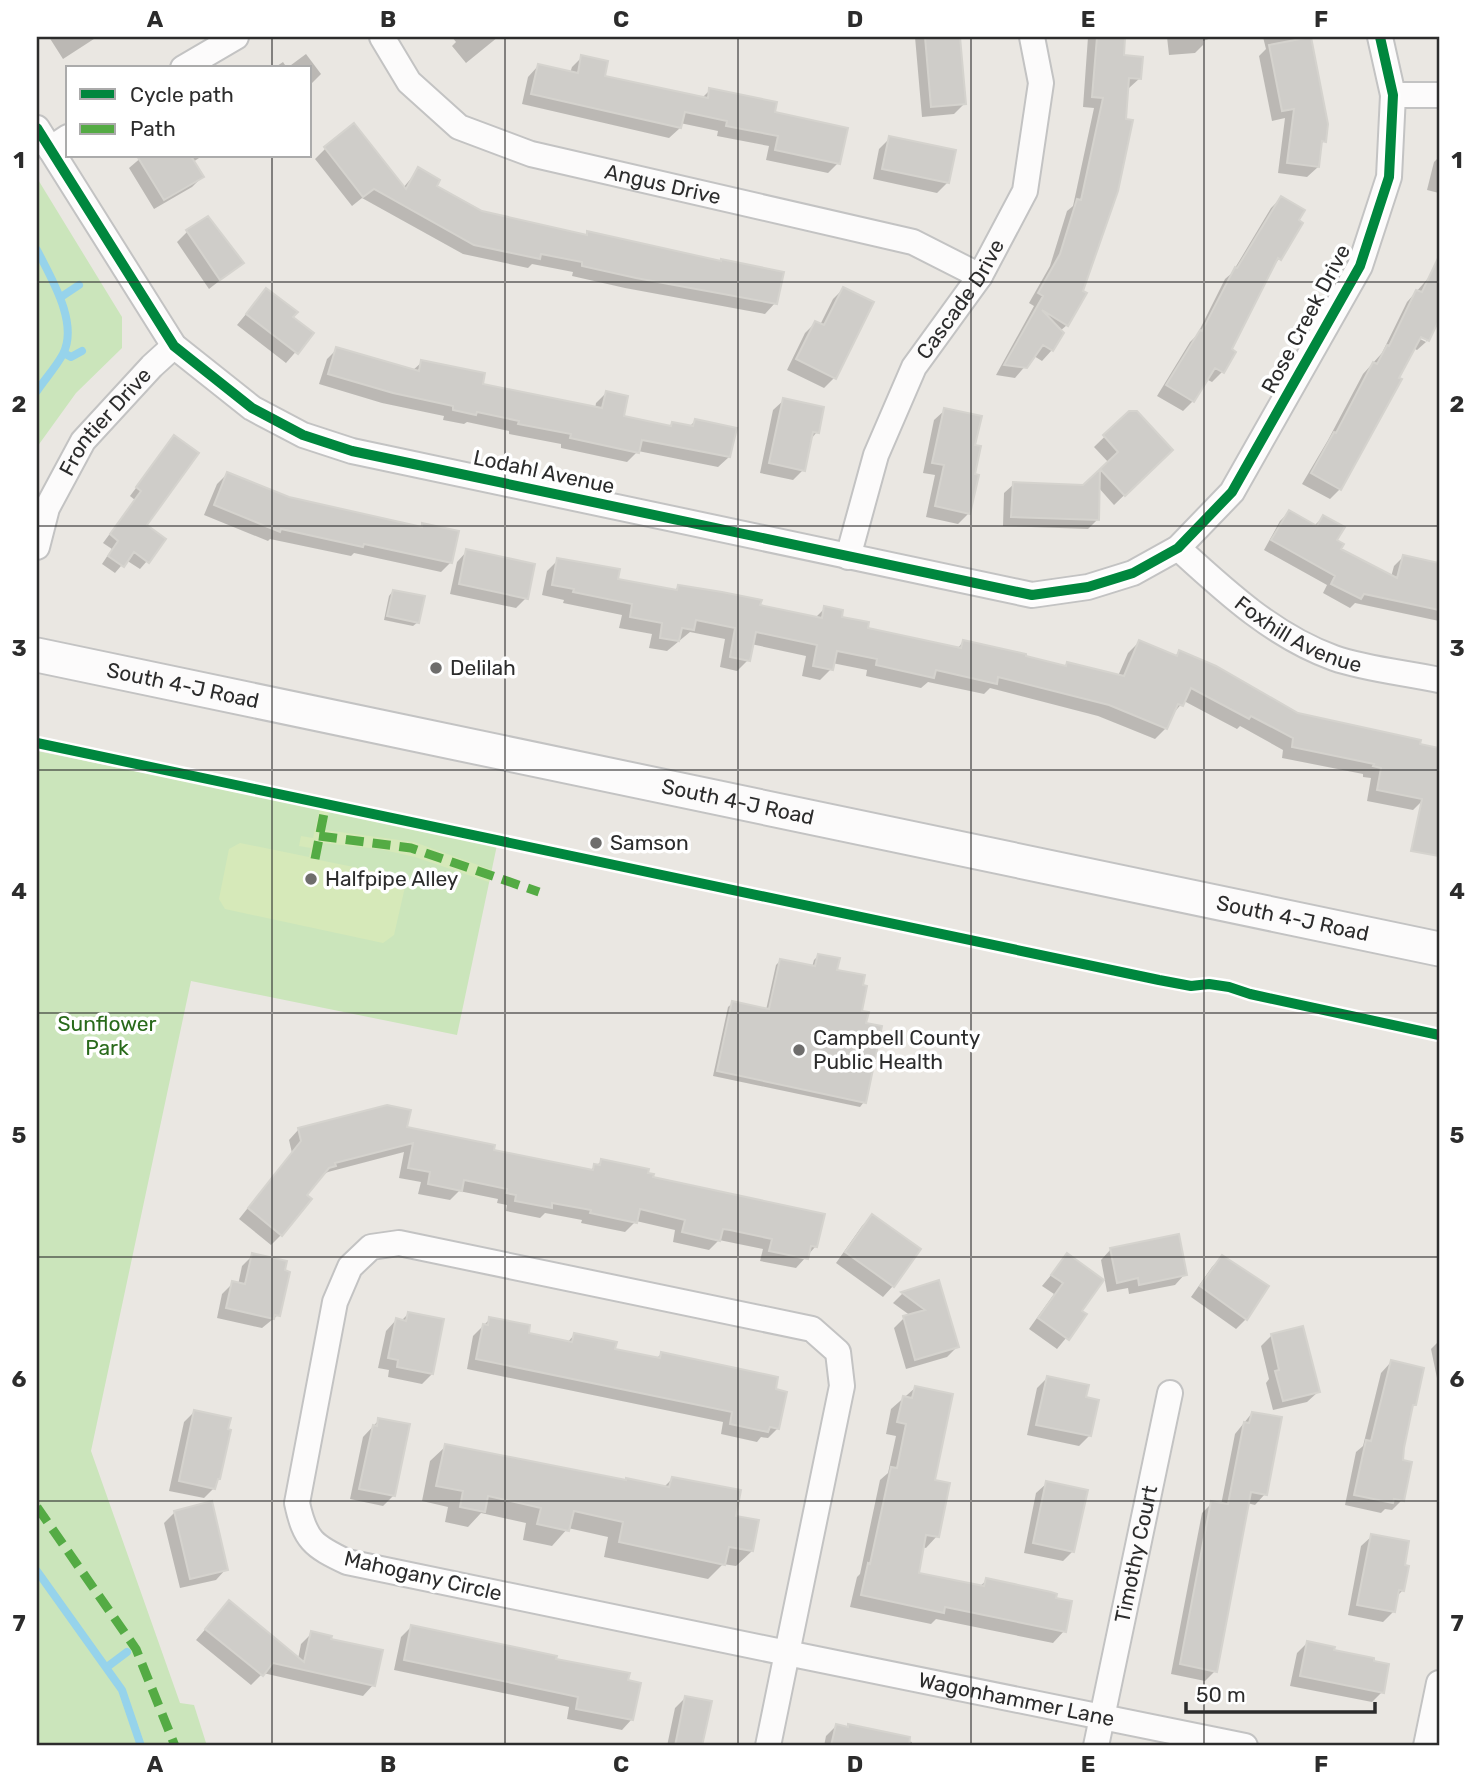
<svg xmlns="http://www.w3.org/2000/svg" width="1476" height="1783" font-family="Rubik,sans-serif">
<rect width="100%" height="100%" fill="#eae7e2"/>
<path fill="#cbe5bb" d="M37 178 122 317V348L76 393 37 447Z
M37 751 497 845 457 1035 191 981 91 1451 180 1703 194 1705 207 1746H37Z"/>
<path fill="#d6e9b9" d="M320 809 329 811 325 830 414 842 492 870 489 882 415 857 379 849 323 843 319 860 398 876 405 887 394 935 383 943 225 909 219 899 229 849 240 843 309 857 311 848 299 846 301 836 313 838Z"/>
<path fill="#0003" d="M49 37H97L63 59Z
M452 37H498L466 63 452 46 456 42Z
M915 37H958L964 104 954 114 922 117Z
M1088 37H1124L1122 57 1140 78 1129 88H1127L1067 325 1060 331 1052 350 1042 361 1034 356 1015 378 996 375 1034 306 1029 303 1050 266 1067 211 1073 206 1094 108 1083 107Z
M1167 37H1214L1203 41V45L1195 53 1169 55Z
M1263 37H1309L1326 124 1324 141 1320 145 1318 167 1307 177 1278 173 1285 118 1272 121 1259 56 1266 49Z
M306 54 321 74 310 85V68H274L283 62 287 68Z
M582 57 603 77 702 98 710 90 773 113 838 163 828 173 766 160 769 146 717 136 718 131 680 123V128L669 138 522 104 528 77 538 66 570 73 572 67Z
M890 138 947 183 937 193 873 179 879 149Z
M325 149 403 188 418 170 435 186 481 213 585 236 588 233 775 303 765 314 625 288 572 276 573 272 532 264 528 268 463 254 362 198 352 206 315 159Z
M143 156H202L193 162 202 177 192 187 154 209 129 168Z
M1439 157V193L1427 190 1434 162Z
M1281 198 1301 223 1279 259 1272 267 1230 350 1222 372 1212 382 1206 379 1193 401 1183 411 1157 396 1190 342 1197 335 1225 279 1232 273 1271 208Z
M187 232 242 263 209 289 177 242Z
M1432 274 1439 278V316L1426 342V338L1412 335 1426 342 1417 350 1413 348 1340 489 1330 499 1302 484 1328 440 1363 374 1382 353 1407 302Z
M843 289 834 378 824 388 787 370 805 333 815 323 820 325 833 299Z
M266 290 291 317 312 333 286 363 237 325Z
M337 349 412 371 422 362 481 385 595 409 596 403 606 393 622 417 669 427 673 424 689 427 695 421 729 457 718 467 638 451 627 462 561 448V444L509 434V431L467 422 464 424 443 420 444 416 382 403 319 384 327 359Z
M784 400 817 432 810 440 803 470 793 480 760 473 773 410Z
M945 410 973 446V476L969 513 958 524 926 517 935 475 923 473 934 420Z
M1129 413 1171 450 1114 505 1098 487 1097 520 1088 529 1003 526 1004 493 1014 484 1084 486 1109 463 1094 447Z
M174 437 144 526 147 561 140 569 126 560 115 573 102 564 112 549 103 543 135 500 130 496Z
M227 474 288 499 420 528 423 525 451 562 441 572 354 553 351 556 270 539 268 541 204 515 217 484Z
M1289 512 1314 526 1323 517 1339 549 1391 577 1394 566 1403 557 1439 565V621L1355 603 1350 608 1323 593 1327 585 1264 550 1280 521Z
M467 551 526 598 516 608 450 594 457 562Z
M558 560 616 581 674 591 678 587 815 618 825 608 840 618 866 630 957 649 963 642 1064 667 1067 664 1118 676 1128 653 1139 642 1174 657 1179 652 1297 714 1439 749 1436 775 1424 799 1413 810 1367 801 1371 778 1363 777V774L1282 758 1283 750 1240 726 1237 729 1184 701 1171 716 1166 728 1155 739 1098 716 990 688 984 694 928 682 921 688 866 676 867 670 832 663 831 669 820 680 802 676 806 656 751 644 748 660 737 671 720 667 725 639 690 632 667 651 649 648 652 634 619 628 622 615 563 603 564 600 542 595 547 571Z
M393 591 418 622 413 626 384 620 389 596Z
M818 956 835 971 860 1012 864 1024V1102L860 1107 713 1076 728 1007 733 1003 766 1010 776 965 780 961 812 967 814 960Z
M299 1129H405L492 1152 589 1171 602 1161 651 1178 816 1246 796 1268 760 1261 763 1249 719 1240 709 1250 673 1242 675 1230 636 1221 625 1232 581 1223 582 1220 545 1213 540 1218 506 1211 507 1205 497 1203 498 1199 459 1191 450 1200 418 1194 421 1182 399 1178 404 1152 328 1172 319 1177 305 1195 281 1235 271 1245 239 1219 292 1153 289 1140Z
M872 1216 919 1249 893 1286 883 1297 836 1263 862 1226Z
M1111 1249 1185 1274 1175 1285 1129 1294 1128 1288 1107 1292 1101 1260Z
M253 1255 278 1315 262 1328 217 1318 222 1294 233 1283 238 1285 242 1266Z
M1067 1256 1080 1311 1085 1315 1057 1349 1029 1329 1054 1294 1042 1286Z
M1222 1257 1266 1287 1246 1319 1236 1329 1191 1297 1212 1267Z
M938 1283 957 1347 947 1357 906 1369 894 1328 904 1318 911 1316 893 1303 902 1294Z
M408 1314 432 1374 422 1384 388 1377 389 1370 378 1368 386 1331 396 1320 401 1321Z
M490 1319 527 1334 567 1343 574 1335 613 1350 656 1359 661 1354 774 1391 778 1428 768 1438 761 1437 757 1442 721 1434 723 1422 467 1369 473 1336Z
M1272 1335 1318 1392 1307 1402 1273 1410 1266 1383 1269 1379 1261 1346Z
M1439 1341V1382L1438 1383 1431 1349Z
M1391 1362 1414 1404 1411 1408 1401 1461 1402 1500 1392 1510 1385 1509 1381 1513 1345 1505 1356 1452 1363 1446 1381 1373Z
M1047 1378 1084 1398 1090 1435 1079 1446 1027 1435 1037 1388Z
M915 1388 932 1481 937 1536 926 1548 922 1547 917 1575 979 1587 987 1580 1064 1631 1053 1643 936 1619 931 1624 850 1607 857 1577 860 1574 880 1480 888 1473 896 1436 886 1434 891 1409Z
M194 1412 226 1430 214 1488 204 1498 169 1491 184 1422Z
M1252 1413 1265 1494 1255 1505 1247 1503 1215 1671 1205 1681 1171 1674 1202 1513 1212 1503 1221 1505 1235 1434Z
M379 1420 394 1495 383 1506 350 1499 363 1437Z
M446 1446 663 1488 672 1479 734 1517 752 1551 736 1566 723 1564 708 1579 604 1557 608 1537 568 1528 552 1546 523 1540 526 1523 481 1513 468 1527 445 1522 448 1507 422 1501 430 1461Z
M1047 1483 1073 1551 1063 1561 1024 1553 1036 1493Z
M175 1512 226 1569 216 1580 180 1588 164 1523Z
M1372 1536 1403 1590 1396 1597 1393 1612 1383 1622 1348 1615 1361 1546Z
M229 1602 298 1659 301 1644 312 1633 329 1640 373 1685 363 1696 263 1673 251 1685 196 1640Z
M411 1627 554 1660 632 1719 622 1730 567 1719 569 1707 394 1670 401 1637Z
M1307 1643 1333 1651 1382 1692 1372 1702 1290 1686 1297 1653Z
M686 1697 710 1702 701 1746H667L675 1708Z
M836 1726 912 1742 911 1746H824L826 1736Z"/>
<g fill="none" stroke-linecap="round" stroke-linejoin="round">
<path stroke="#96d3eb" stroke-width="8" d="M37 250C51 278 79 323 63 354 56 367 45 379 37 391
M61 297 79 285
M64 353 71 357 82 351
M37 1571 122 1690 141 1746
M107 1667 127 1652"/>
</g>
<path fill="#cfcdc9" stroke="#d5d3ce" stroke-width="2" d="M925 37H960L966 104 931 107Z
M1097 37 1125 38 1124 55 1143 57 1141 79 1129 78 1126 119 1133 120 1118 191 1083 291 1087 293 1068 326 1042 310 1064 333 1053 351 1043 345 1027 368 1004 365 1043 296 1038 293 1060 254 1077 199 1081 200 1103 98 1092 97Z
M1311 37 1328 124 1326 142 1322 141 1319 167 1287 163 1294 109 1282 111 1269 45Z
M581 55 608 61 605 76 708 98 709 88 777 102 775 112 848 128 840 164 775 150 778 136 726 126 727 121 685 112 681 128 531 94 538 64 578 73Z
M354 123 406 189 418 167 440 180 437 186 482 211 587 235V231L721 261V259L784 272 777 304 636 278 582 266V262L541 254 540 259 474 245 374 189 363 197 324 147Z
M889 136 956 150 949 183 882 169Z
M137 156H191L204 177 164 200Z
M1281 196 1305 210 1299 220 1303 223 1281 260 1278 258 1232 349 1236 352 1224 373 1215 368 1194 402 1166 385 1200 330 1202 331 1235 267 1237 268Z
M208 216 244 263 220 280 186 230Z
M1439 256V320L1429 341 1421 337 1399 378 1402 379 1341 490 1311 473 1334 432 1336 433 1373 362 1377 364 1387 345 1389 346 1416 290 1422 292Z
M843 287 874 302 836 379 796 359 815 321 824 325Z
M266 288 298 312 293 317 314 333 298 354 246 314Z
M336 347 419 371 421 360 485 373 483 384 602 408 606 391 628 396 624 416 671 426 672 422 693 426 695 419 737 428 730 457 642 440 639 453 570 438 571 434 518 424 519 421 477 412 476 415 453 410V406L393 393 328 374Z
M783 398 824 407 819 433 813 432 805 471 769 463Z
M944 408 982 416 975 445 981 446 975 474 979 475 970 514 935 506 944 465 932 463Z
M1129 411H1137L1173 450 1125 496 1100 469 1118 452 1103 435Z
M174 435 199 453 147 525 166 539 149 563 134 552 124 567 108 556 118 541 110 534 141 491 136 487Z
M1100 469 1099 520 1011 517 1013 482 1083 485Z
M227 472 289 497 422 527V523L459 531 452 563 364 544 363 547 281 529 280 532 214 505Z
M1289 510 1317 526 1323 515 1345 527 1337 540 1344 544 1341 549 1397 578 1403 555 1439 563V610L1364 594 1361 599 1331 584 1335 576 1271 540Z
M466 549 535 564 528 599 459 584Z
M557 558 620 569 618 579 677 590 678 585 722 592 762 600 760 605 822 618 824 606 843 610 842 617 869 622 868 628 961 648 963 640 1026 654V656L1066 666 1067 662 1124 676 1139 640 1177 656 1179 650 1216 666 1298 713 1421 740 1420 744 1439 748V856L1411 851 1422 799 1377 790 1381 768 1373 766 1374 764 1292 747 1293 738 1251 716 1249 719 1191 688 1183 706 1178 704 1167 729 1109 705 998 677 997 684 936 670 934 678 876 665 877 659 837 651 833 670 813 666 817 645 756 632 750 661 730 657 735 628 696 620 694 630 682 628 679 641 660 638 662 623 630 617 632 604 573 592 574 589 552 585Z
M393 590 425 596 419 623 387 616Z
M818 954 840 958 837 970 865 975 863 985 867 986 862 1011 869 1012 866 1023 882 1026 866 1103 717 1071 732 1001 769 1009 780 959 815 966Z
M387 1105 411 1110 407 1127 495 1145 494 1150 593 1170 594 1164 600 1165 601 1159 649 1169 648 1173 654 1174 653 1177 825 1214 817 1247 811 1246 808 1259 769 1251 772 1239 730 1230 723 1229 720 1241 682 1232 685 1220 640 1209 637 1223 590 1213 591 1210 552 1203V1208L515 1201 516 1195 506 1193 507 1189 464 1180 462 1191 428 1184 430 1172 408 1168 413 1143 335 1163 336 1166 329 1168 307 1195 312 1199 282 1236 248 1208 301 1141 298 1128Z
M872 1214 921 1249 894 1287 845 1252Z
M1179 1234 1187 1275 1139 1285 1138 1278 1117 1283 1110 1248Z
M252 1253 287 1261 285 1270 290 1272 280 1316 275 1315 274 1319 226 1308 232 1281 245 1284Z
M1067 1253 1104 1280 1082 1311 1087 1314 1069 1340 1038 1318 1063 1283 1051 1275Z
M1222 1255 1269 1286 1247 1320 1200 1286Z
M939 1280 959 1347 915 1360 903 1316 925 1310 901 1292Z
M408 1312 444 1319 433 1374 397 1367 398 1360 388 1358 396 1318 406 1321Z
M489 1317 530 1325 529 1333 572 1342 574 1333 617 1342 615 1349 660 1358 661 1352 778 1377 776 1389 787 1392 779 1429 770 1427 768 1432 730 1424 732 1412 476 1359 483 1324 488 1325Z
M1303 1326 1320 1392 1283 1401 1275 1371 1279 1370 1271 1334Z
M1391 1360 1424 1368 1416 1405H1413L1404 1448 1403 1460 1412 1462 1404 1501 1394 1499 1393 1503 1354 1495 1366 1440 1371 1441Z
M1047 1376 1089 1385 1086 1397 1099 1400 1091 1436 1036 1425Z
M915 1386 953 1394 935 1480 950 1483 939 1537 926 1535 919 1573 984 1586 986 1578 1051 1592 1057 1594 1056 1598 1072 1601 1066 1632 945 1607 944 1613 861 1595 868 1563 870 1564 891 1467 897 1468 906 1424 897 1422 903 1396 912 1398Z
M194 1410 231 1418 228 1429 231 1430 220 1479H218L215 1489 179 1481Z
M1252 1412 1282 1417 1267 1495 1251 1492 1217 1672 1180 1664 1211 1501 1228 1504 1244 1422 1249 1423Z
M378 1418 410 1424 395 1496 359 1489 373 1425 377 1426Z
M445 1444 626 1480V1478L669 1487 672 1477 741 1490 736 1516 759 1520 753 1551 729 1547 725 1565 619 1542 623 1522 574 1511 569 1531 537 1524 541 1508 488 1496 485 1512 460 1507 463 1491 436 1486Z
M1046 1481 1088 1490 1074 1552 1033 1543Z
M212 1501 228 1570 190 1579 174 1511Z
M1371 1534 1409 1541 1405 1565 1409 1566 1404 1591 1399 1590 1395 1612 1357 1605Z
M229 1600 304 1662 311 1631 332 1636 331 1639 383 1650 375 1686 273 1663 263 1676 205 1629Z
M411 1625 557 1656 556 1659 630 1673 628 1680 641 1683 633 1720 576 1709 578 1697 404 1660Z
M1307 1641 1335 1647 1334 1650 1374 1658V1661L1389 1664 1384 1693 1300 1676Z
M685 1696 712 1701 702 1746H675Z
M836 1724 848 1727V1724L910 1737 909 1746H831Z"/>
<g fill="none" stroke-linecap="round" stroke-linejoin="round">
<defs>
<g id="street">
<path id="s1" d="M382 37 409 82 459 127 531 154 913 242 980 276"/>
<path d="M183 68 236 37"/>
<path d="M1393 95H1439"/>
<path d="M37 128 174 346 252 408 303 435 352 451 1032 595 1088 587 1133 573 1178 548 1232 492 1360 266 1389 177 1393 95 1380 37"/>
<path d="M50 149 68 137"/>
<path id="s2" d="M37 547 47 508 83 441 152 366 174 346"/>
<path id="s3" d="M1178 548C1225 591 1273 636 1334 658 1365 669 1407 673 1439 680"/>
<path id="s4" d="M848 557 876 455 914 367 980 276 1025 191 1041 83 1032 37"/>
<path d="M399 1243 812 1329 838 1352 842 1386 787 1653 347 1562C313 1546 305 1540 297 1503L335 1302 350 1267 371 1247Z"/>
<path id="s5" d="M768 1746 787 1653 1245 1746"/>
<path id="s6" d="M1096 1746 1170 1393"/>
<path d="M1426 1746 1439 1683"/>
</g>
<g id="secondary">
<path id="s7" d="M37 655 1439 949"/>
</g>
</defs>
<use href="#street" stroke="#c3c3c3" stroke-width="28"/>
<use href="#secondary" stroke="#c3c3c3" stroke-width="37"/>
<use href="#street" stroke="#fcfbfb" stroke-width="24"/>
<use href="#secondary" stroke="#fcfbfb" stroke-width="33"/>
<path stroke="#54ab44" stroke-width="9" stroke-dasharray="18 9" stroke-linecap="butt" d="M319 836 411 848 539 892
M315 859 326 803
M37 1507 136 1649 175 1746"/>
<defs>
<path id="cycleway" d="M37 128 174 346 252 408 303 435 352 451 1032 595 1088 587 1133 573 1178 548 1232 492 1360 266 1389 177 1393 95 1380 37
M37 743 1159 980 1191 986 1209 984 1229 987 1250 994 1439 1035"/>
</defs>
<use href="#cycleway" stroke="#fff" stroke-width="15"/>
<use href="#cycleway" stroke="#00873e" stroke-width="10"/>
</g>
<path fill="none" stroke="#2c2c2c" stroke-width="2" stroke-opacity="0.55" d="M272 37V68M505 37V1746M738 37V1746M971 37V1746M1204 37V1746M272 156V1746M37 282H1439M37 526H1439M37 770H1439M37 1013H1439M37 1257H1439M37 1501H1439"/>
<g fill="#6e6d6c" stroke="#fff" stroke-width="2.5">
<circle cx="436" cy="668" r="7"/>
<circle cx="596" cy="843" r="7"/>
<circle cx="311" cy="879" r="7"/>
<circle cx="799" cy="1050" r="7"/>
</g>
<g text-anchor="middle" stroke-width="7" stroke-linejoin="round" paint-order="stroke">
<g font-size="21" fill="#2c2c2c" stroke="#fff">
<text dy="7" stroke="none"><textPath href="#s1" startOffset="332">Angus Drive</textPath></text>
<text dy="7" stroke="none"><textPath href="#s4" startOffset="284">Cascade Drive</textPath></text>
<text transform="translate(1306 319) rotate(-62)" y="7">Rose Creek Drive</text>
<text dy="7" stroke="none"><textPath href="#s2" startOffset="145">Frontier Drive</textPath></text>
<text transform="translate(544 472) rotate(12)" y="7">Lodahl Avenue</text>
<text dy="7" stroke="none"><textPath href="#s3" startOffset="150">Foxhill Avenue</textPath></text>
<text dy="7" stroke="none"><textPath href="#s7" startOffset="149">South 4-J Road</textPath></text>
<text dy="7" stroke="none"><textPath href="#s7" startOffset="716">South 4-J Road</textPath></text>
<text dy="7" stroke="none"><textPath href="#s7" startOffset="1283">South 4-J Road</textPath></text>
<text dy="7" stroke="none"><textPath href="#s6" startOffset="196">Timothy Court</textPath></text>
<text transform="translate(423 1576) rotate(13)" y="7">Mahogany Circle</text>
<text dy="7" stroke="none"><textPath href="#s5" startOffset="329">Wagonhammer Lane</textPath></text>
</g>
<g font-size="21" fill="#2c2c2c" stroke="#fff" text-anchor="start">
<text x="450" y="675">Delilah</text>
<text x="610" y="850">Samson</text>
<text x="325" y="886">Halfpipe Alley</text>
<text x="813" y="1045">Campbell County<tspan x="813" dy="24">Public Health</tspan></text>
</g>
<g font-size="21" fill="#296a1b" stroke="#fff">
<text x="107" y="1031">Sunflower<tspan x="107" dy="24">Park</tspan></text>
</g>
</g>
<rect width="1476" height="1783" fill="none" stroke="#ffffff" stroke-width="77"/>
<rect x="66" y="66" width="245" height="91" fill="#ffffff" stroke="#ababab" stroke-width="2"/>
<rect x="80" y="89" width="35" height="10" fill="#00873e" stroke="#ababab" stroke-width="2"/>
<text x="130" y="102" font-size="21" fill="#2c2c2c">Cycle path</text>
<rect x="80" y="124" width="35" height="10" fill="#54ab44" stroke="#ababab" stroke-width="2"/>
<text x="130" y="136" font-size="21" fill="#2c2c2c">Path</text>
<path d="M1186 1702v10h189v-10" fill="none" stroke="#2c2c2c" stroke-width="3.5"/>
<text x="1196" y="1702" font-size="21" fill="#2c2c2c" stroke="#ffffff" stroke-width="5" paint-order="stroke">50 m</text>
<rect x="38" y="38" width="1400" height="1706" fill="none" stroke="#2c2c2c" stroke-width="2.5"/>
<g font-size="23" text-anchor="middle" font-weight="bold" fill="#2c2c2c">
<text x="155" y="27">A</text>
<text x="388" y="27">B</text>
<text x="621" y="27">C</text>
<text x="855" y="27">D</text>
<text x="1088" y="27">E</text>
<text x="1321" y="27">F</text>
<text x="19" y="168">1</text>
<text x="1457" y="168">1</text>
<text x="19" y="412">2</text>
<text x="1457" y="412">2</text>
<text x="19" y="656">3</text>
<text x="1457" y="656">3</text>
<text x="19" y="899">4</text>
<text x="1457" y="899">4</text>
<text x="19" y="1143">5</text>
<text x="1457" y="1143">5</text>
<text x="19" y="1387">6</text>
<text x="1457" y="1387">6</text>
<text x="19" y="1631">7</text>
<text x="1457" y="1631">7</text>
<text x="155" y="1772">A</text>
<text x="388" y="1772">B</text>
<text x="621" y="1772">C</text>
<text x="855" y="1772">D</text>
<text x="1088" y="1772">E</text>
<text x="1321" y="1772">F</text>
</g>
</svg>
